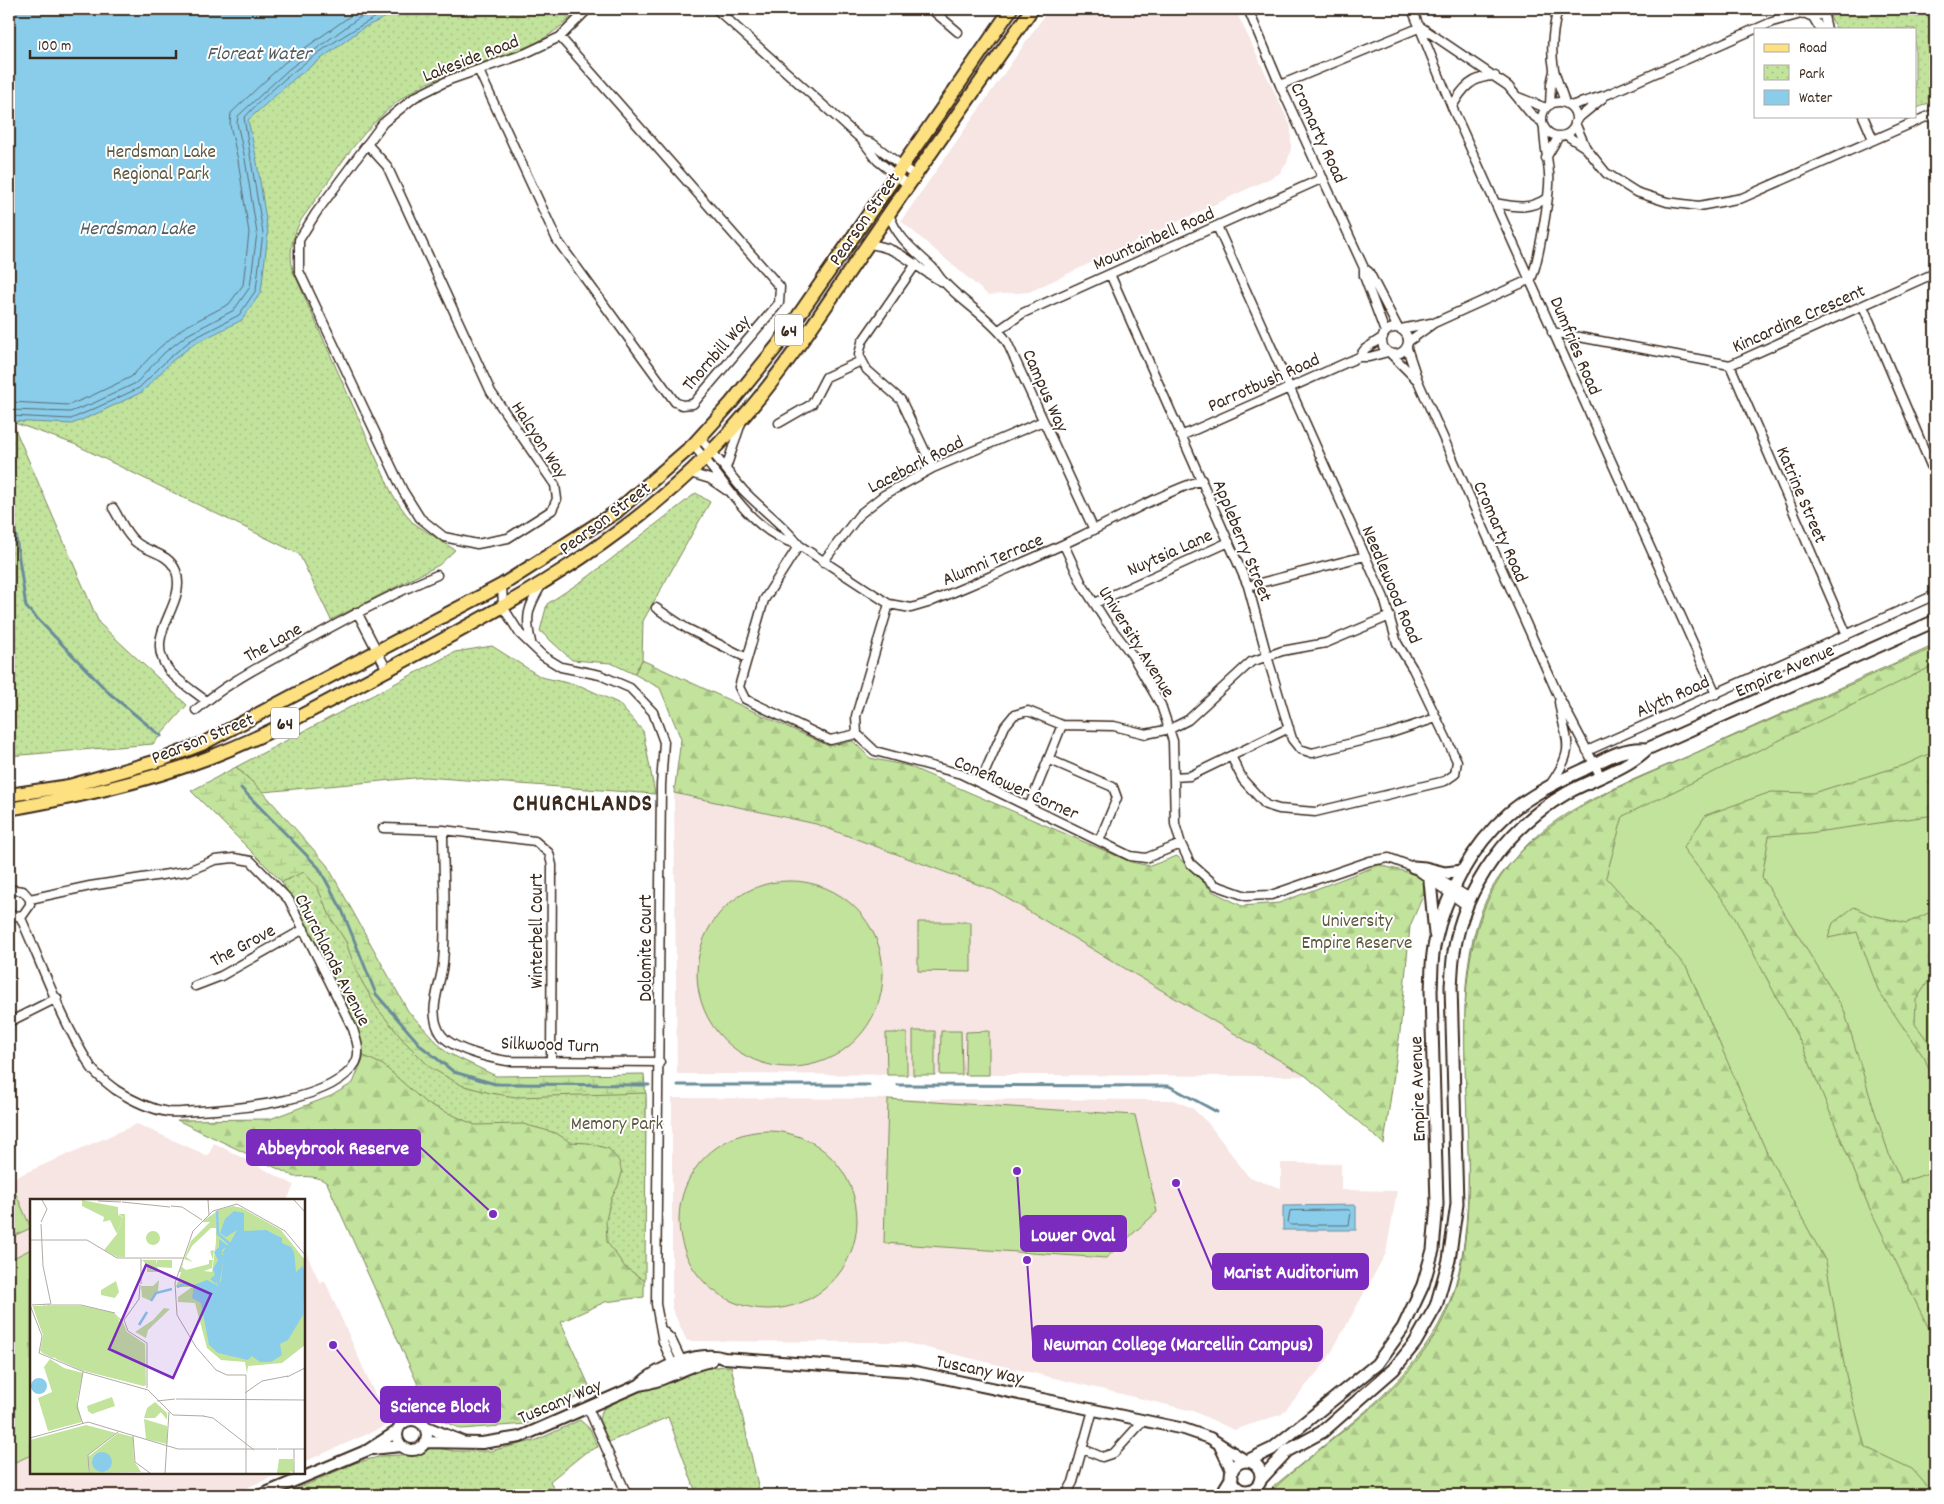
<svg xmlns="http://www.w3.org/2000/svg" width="1944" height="1504" font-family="Dekko,sans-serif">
<defs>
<pattern id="forest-firs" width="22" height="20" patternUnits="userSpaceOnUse" patternTransform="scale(1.25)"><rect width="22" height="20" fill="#c2e39c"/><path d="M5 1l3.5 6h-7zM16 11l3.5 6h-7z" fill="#a8c386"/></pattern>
<pattern id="wetland-marsh" width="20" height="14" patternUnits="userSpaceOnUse" patternTransform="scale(1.25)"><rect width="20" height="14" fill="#c2e39c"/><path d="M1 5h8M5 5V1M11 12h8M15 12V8" fill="none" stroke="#a8c386"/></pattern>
<pattern id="park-dots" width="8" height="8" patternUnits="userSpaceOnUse" patternTransform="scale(1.25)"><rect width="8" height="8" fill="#c2e39c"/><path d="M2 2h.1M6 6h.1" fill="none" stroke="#a8c386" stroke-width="1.8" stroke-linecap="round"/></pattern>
</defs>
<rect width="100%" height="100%" fill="#fff"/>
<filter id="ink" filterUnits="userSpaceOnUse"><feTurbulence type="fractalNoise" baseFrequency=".02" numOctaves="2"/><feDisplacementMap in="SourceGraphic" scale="10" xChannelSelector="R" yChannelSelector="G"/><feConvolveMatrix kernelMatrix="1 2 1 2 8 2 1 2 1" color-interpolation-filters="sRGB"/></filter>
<g filter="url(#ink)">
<path fill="#f6e5e2" d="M1049 9H1235L1291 127V149L1287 163 1279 174 1029 292 988 295 901 221Z
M674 793 816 824 993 890 1306 1076 677 1074Z
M672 1098 1174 1100 1192 1108 1208 1123 1248 1176 1262 1182 1281 1188V1163L1341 1164V1190L1397 1191 1386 1253 1326 1362 1282 1414 1234 1430 1193 1411 902 1342 687 1341 672 1309Z
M137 1124 208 1156 214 1143 294 1185 287 1200H31V1473H281L230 1495H9V1180Z
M304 1248 320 1283 325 1281 376 1397 391 1391 398 1410 393 1420 381 1428 304 1462Z"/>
<path fill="#c2e39c" stroke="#7e865d" d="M1935 645V1495H1265C1277 1482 1293 1471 1306 1460 1363 1413 1422 1372 1450 1300 1478 1227 1466 1122 1465 1043 1464 990 1466 938 1491 890 1499 875 1513 860 1525 847 1563 805 1641 777 1693 754 1774 717 1854 681 1935 645Z
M697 974a93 93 0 1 1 186 0a93 93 0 1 1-186 0Z
M918 922H971V972L918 971Z
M913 1031H935V1075H913Z
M941 1031H961L962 1075H940Z
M989 1031V1075H965L966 1032Z
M886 1033H907V1075H887Z
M888 1099 1135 1115 1157 1212 1106 1258 884 1243Z
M679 1220a89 89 0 1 1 178 0a89 89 0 1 1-178 0Z
M12 1185 31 1228 9 1238V1187Z
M9 1249 13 1258 31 1249V1455L9 1465Z"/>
<path fill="url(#forest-firs)" stroke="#7e865d" d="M1935 647V665L1623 816 1606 877 1687 968 1767 1153 1826 1262 1846 1375 1865 1447 1912 1469 1935 1495H1267C1332 1432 1418 1391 1451 1301 1503 1161 1410 951 1529 844 1577 801 1641 778 1698 752 1777 717 1856 682 1935 647Z
M642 660 829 746 853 741 870 758 908 766 1131 862 1150 866 1177 856 1212 891 1242 906 1279 903 1379 865 1411 873 1428 884 1410 926 1400 1032 1384 1144 1306 1076 993 890 816 824 674 793 681 739 660 688 634 674Z
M1935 751V815L1809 833 1769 836 1762 877 1844 1010 1871 1100 1890 1157 1902 1182 1935 1171V1406L1931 1401 1930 1331 1869 1207 1803 1047 1730 909 1683 848 1706 815 1771 792 1813 793 1907 764Z
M1854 907 1871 915 1907 923 1935 910V971L1916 1000 1915 1024 1931 1045H1935V1085L1925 1059 1879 992 1857 932 1828 938 1833 923Z
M395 1044 484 1106 646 1100 644 1297 605 1302 561 1322 591 1390 526 1424 461 1429 438 1419 424 1398 327 1183C318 1176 306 1176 295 1177L177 1120 270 1119 331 1096 353 1083 364 1056Z"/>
<path fill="url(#wetland-marsh)" stroke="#7e865d" d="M236 767 263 792 327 865 408 1011 446 1052 496 1076 644 1074 646 1100 484 1106 395 1044 364 1056 351 1014 282 882 191 791Z"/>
<path fill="url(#park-dots)" stroke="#7e865d" d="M9 9H580C565 23 550 37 531 45 493 62 449 69 413 91 364 121 335 174 301 220 292 238 288 254 294 273L393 496 412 522 455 550 439 565 331 620 299 554 74 444 12 422 99 623 187 705 153 744 9 756Z
M1841 9H1935V100L1915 109V29H1836L1829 14Z
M696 493 710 502 643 621 642 660 634 674 611 663 572 660 540 631 547 604 588 577Z
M492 646 541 677 581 686 618 703 643 731 655 794 425 777 263 792 236 767 455 652Z
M304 872 317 887 331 918 346 942 356 971 377 1008 403 1040 431 1068 461 1085 490 1093 516 1097 646 1093 645 1281 625 1267 607 1242 606 1220 611 1199 618 1186 622 1173 619 1161 609 1149 588 1143 570 1142 556 1133 523 1124 475 1125 426 1103 383 1065 364 1056 351 1014 282 882Z
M731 1366 759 1490 727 1488 711 1495H697L668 1417 609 1442 599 1419 603 1409C639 1389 690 1366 731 1366Z
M580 1420 590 1429 598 1447 586 1452 550 1481 556 1495H293L292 1491 355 1463 382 1456 418 1454 433 1447 454 1451H490L537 1440Z"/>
<path fill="#8acdeb" stroke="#6a8c99" d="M9 9H403L363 28 295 78 248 120 256 156 268 233 261 292 242 320 194 344 172 361 142 392 98 413 72 424 9 421Z
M1356 1205V1230H1283V1206Z"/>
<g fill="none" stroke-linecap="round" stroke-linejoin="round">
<path stroke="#5b6b70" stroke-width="1" d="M9 402 69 405 91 396 131 377 159 348 183 328 229 304 243 285 249 233 238 160 230 125 231 113 284 63 360 9
M9 410 70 412 94 403 136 383 164 353 187 335 234 310 250 287 257 233 245 159 237 123 238 116 289 69 357 19 377 9
M9 416 71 419 96 408 139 388 169 358 191 340 239 315 256 290 263 233 244 118C283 75 340 34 392 9
M1349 1210 1351 1212 1349 1225H1291L1288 1223 1290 1211Z"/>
<path stroke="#6a8c99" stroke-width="3" d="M9 489 26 607 109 693 161 736
M241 788 319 868 342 910 376 994 422 1047 454 1072 495 1084 649 1085
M678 1085H869
M898 1085 1169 1086 1217 1112"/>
<defs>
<path id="minor" d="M716 9 862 140 878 161 908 185
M931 9 958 32
M1248 9 1280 85 1364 268 1369 272 1398 328
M1412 9 1452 107 1716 694
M1558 9C1553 28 1550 48 1554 69 1556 80 1562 91 1565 103
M1802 9C1808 19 1819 19 1825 9
M1823 12 1827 29
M1813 17 1820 29
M1778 18 1791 9
M1756 29 1772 22 1805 13
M479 71 557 240 675 402 682 405 693 404 779 303 780 287 560 37
M1280 85 1421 27 1508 86 1531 114 1542 122
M1518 97 1546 108
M1542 119a17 17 0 1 1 34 0a17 17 0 1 1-34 0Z
M1550 105 1551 84 1554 71
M1570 106 1606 95 1755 29
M1452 107C1462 88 1473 76 1495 76
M1863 116 1873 139
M1576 120 1603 98
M1575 123 1586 148 1606 173 1636 192 1667 202 1699 206 1742 198 1935 113
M1566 135 1586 148
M862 140 872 143 915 176
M367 144 387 166 491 392 555 485 557 499 552 510 508 538 477 544 444 537 420 518 403 491 299 271V240L316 213 383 123 415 97 449 80 524 54 560 37 588 9
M1546 158 1559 136
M1495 203C1516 207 1529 210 1547 198
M889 214C897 238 914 250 932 267 937 272 939 278 944 282 963 303 989 317 1006 340L1094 530
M1217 226 1384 598 1397 643 1413 669 1457 761 1455 774 1445 781 1315 812 1279 809 1266 805 1243 780 1231 756
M868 244C903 248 912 266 941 281
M916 264 862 342 859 355 867 370 901 400 933 468
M1364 268V276L1385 332
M1110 274 1248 586 1267 656 1292 739 1300 749 1312 753 1388 734 1436 718
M1531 279C1538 264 1551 191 1549 174 1548 158 1544 144 1544 128
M1863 306 1935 475
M1382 341a13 13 0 1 1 26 0a13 13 0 1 1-26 0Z
M1401 329 1431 323
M999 330 1023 313 1323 178
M1552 332 1730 365 1935 273
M1409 341 1434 323 1531 279
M1407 348 1418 381 1558 695 1601 777
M1390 353 1416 379
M1359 357 1365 349 1383 337
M1730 365 1847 635
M779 423 812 404 826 377 861 361
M1181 436 1359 357H1369L1388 352
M700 438C715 454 728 473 743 490 761 509 783 524 799 545L889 604 911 608 928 603C979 581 1031 560 1081 536 1121 517 1160 494 1202 480
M693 445C725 480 750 533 799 545
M726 468 742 420
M690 473 710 479 726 490
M113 508C120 519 126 535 137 543 150 553 169 553 176 571 188 605 142 634 168 669 177 681 194 691 206 701
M799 545 764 600 739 687 745 699 830 740 857 734
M1064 545 1082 584 1105 620 1132 655 1161 705 1173 741 1175 824 1181 844 1190 863 1215 885 1246 896 1271 895 1370 861 1389 858 1413 867 1467 906
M823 562 860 514 884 495 933 468 1043 421
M502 585 503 607 520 634 543 656 561 667 600 675 630 688 653 712 664 742 661 785 656 1304 663 1342 674 1367
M1248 586 1365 556
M1095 603 1229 542
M889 604 856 716 857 734 875 751 961 774 1130 856 1146 858 1181 844
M656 608 686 628 747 658
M357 612 387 670
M531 642C525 617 528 607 541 586
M196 710C225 684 259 667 293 648 340 622 387 596 437 575
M1587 751 1935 595
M1048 759 1113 787 1117 798 1099 841
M1174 777 1190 776 1289 728
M980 783 1005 726 1014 715 1028 711 1062 725 1114 726 1146 734 1170 729 1188 720 1251 662 1282 651 1326 643 1390 616
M1550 785C1578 745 1565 743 1559 702
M1029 807 1062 725
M383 828 443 830 535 841 549 853 552 865 551 1061
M443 830C443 873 447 920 443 963 441 986 426 1012 441 1034 451 1049 489 1058 507 1061L660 1062
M1424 874 1432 875 1470 898
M9 894 15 890 23 891 30 899V905L23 915 16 916 9 913
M20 916C42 965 62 1022 91 1067 96 1075 108 1084 116 1090 130 1099 150 1109 168 1112 177 1113 188 1111 198 1111 238 1109 335 1101 356 1062 361 1052 356 1039 353 1029L289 900 251 861 234 858 215 860 188 871 90 886 30 899
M195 986 221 976 304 929
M9 1022 57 998
M662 1330 671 1339 683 1364
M588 1408 627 1495
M1083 1449 1102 1457 1114 1453 1143 1421
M1066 1495 1073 1482 1093 1410"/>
<path id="tertiary" d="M639 1385C657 1367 700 1350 724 1358L911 1371 1184 1429 1210 1438 1246 1461
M397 1435a15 15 0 1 1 30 0a15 15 0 1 1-30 0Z
M424 1426 461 1441
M425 1442 482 1443 520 1437 639 1385C665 1382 686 1365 711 1361
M1220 1446 1232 1471
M372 1449 401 1446
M261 1495 368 1450 396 1432"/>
<path id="secondary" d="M1413 867 1425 868 1445 873 1463 871
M1430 881 1435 934
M1247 1461 1272 1449 1377 1364 1403 1328 1423 1285 1433 1250 1437 1204 1431 991C1432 975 1431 958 1435 942 1445 895 1472 846 1508 814 1530 795 1556 782 1583 770 1605 759 1622 747 1647 749
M1231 1476a15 15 0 1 1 30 0a15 15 0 1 1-30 0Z
M1261 1479 1287 1451 1322 1432 1394 1369 1415 1343 1436 1306 1449 1260 1457 1204 1451 986C1452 975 1452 963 1454 952 1464 886 1509 826 1567 793 1594 778 1625 770 1647 749L1935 621
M1221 1495 1232 1477"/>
<path id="primary" d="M9 795 69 786 161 760 202 744 502 585 616 512 693 445 731 403 778 345 1011 9
M9 809C76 797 141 783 205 759 268 736 328 701 387 670 519 599 644 533 743 417 789 364 826 305 866 247 920 167 976 88 1032 9"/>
</defs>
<use href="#minor" stroke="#3b2a1e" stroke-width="11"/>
<use href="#tertiary" stroke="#3b2a1e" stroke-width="14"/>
<use href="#secondary" stroke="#3b2a1e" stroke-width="15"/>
<use href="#primary" stroke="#3b2a1e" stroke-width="16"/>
<use href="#minor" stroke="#fff" stroke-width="8"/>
<use href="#tertiary" stroke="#fff" stroke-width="10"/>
<use href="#secondary" stroke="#fff" stroke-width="11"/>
<use href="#primary" stroke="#fde080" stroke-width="12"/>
</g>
</g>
<g text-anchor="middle" stroke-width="4" stroke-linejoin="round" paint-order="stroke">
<g fill="#fff" stroke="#766a62" stroke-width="1">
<rect x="775" y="314.5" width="28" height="31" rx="4"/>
<rect x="271" y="707.5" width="28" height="31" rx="4"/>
</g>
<g font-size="18" font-weight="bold" fill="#3b2a1e">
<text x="789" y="336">64</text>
<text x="285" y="729">64</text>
</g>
<g font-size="19" fill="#3b2a1e" stroke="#fff">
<text transform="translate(470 57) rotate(-21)" y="7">Lakeside Road</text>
<text transform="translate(1320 132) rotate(65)" y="7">Cromarty Road</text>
<text transform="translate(863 218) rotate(-55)" y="7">Pearson Street</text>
<text transform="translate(1153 237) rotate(-24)" y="7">Mountainbell Road</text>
<text transform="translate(1798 317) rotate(-24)" y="7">Kincardine Crescent</text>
<text transform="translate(1577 345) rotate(67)" y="7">Dumfries Road</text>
<text transform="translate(715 352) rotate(-49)" y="7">Thornbill Way</text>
<text transform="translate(1263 381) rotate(-24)" y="7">Parrotbush Road</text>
<text transform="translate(1047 390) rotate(66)" y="7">Campus Way</text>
<text transform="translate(541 439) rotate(57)" y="7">Halcyon Way</text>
<text transform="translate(915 463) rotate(-27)" y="7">Lacebark Road</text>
<text transform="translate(1803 494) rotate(67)" y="7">Katrine Street</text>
<text transform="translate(604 517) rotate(-37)" y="7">Pearson Street</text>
<text transform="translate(1502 531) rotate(66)" y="7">Cromarty Road</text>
<text transform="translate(1244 540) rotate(68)" y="7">Appleberry Street</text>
<text transform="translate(1169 551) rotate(-24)" y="7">Nuytsia Lane</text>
<text transform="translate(992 558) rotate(-23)" y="7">Alumni Terrace</text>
<text transform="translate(1393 584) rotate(67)" y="7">Needlewood Road</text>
<text transform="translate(272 641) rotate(-29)" y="7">The Lane</text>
<text transform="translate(1138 641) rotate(58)" y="7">University Avenue</text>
<text transform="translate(1784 669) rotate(-24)" y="7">Empire Avenue</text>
<text transform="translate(1672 695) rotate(-24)" y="7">Alyth Road</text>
<text transform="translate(202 737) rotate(-22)" y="7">Pearson Street</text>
<text transform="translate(1017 786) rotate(24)" y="7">Coneflower Corner</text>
<text transform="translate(535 931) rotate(-90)" y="7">Winterbell Court</text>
<text transform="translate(242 944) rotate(-28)" y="7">The Grove</text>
<text transform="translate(644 948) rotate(-90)" y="7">Dolomite Court</text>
<text transform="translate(334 959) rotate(63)" y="7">Churchlands Avenue</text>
<text transform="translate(550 1043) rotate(2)" y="7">Silkwood Turn</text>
<text transform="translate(1416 1089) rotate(-92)" y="7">Empire Avenue</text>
<text transform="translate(980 1368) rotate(12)" y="7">Tuscany Way</text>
<text transform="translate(559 1400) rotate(-23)" y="7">Tuscany Way</text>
</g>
<g font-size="19" fill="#5d583e" stroke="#fff">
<text x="161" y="157">Herdsman Lake<tspan x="161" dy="22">Regional Park</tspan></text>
<text x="1357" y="926">University<tspan x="1357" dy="22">Empire Reserve</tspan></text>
<text x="617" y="1129">Memory Park</text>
</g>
<g font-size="20" font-style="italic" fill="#535b5c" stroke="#fff">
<text x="259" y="59">Floreat Water</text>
<text x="137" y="234">Herdsman Lake</text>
</g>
<g font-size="24" font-weight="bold" letter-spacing="1" fill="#3b2a1e" stroke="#fff">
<text x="583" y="810">CHURCHLANDS</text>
</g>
</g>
<g transform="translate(30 1199)">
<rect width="275" height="275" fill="#fff"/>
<path d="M52 1 88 8V16L93 18 87 35 80 21 73 23 74 18 52 7ZM186 13V29H181L162 47 156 58 163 63 154 60 161 42 180 23H171ZM184 51 182 69 174 72 182 73H149L154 61 152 68 156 71 179 65V61H183L180 52ZM112 61H126L127 65V61H142V69L127 68 129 73H117V66ZM52 107 84 114 97 133 115 145 114 187 51 171 10 152 13 136 3 107Z" fill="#c2e39c"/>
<path d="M88 15H95V58H87L74 51 87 35 93 18ZM129 81 128 92 121 102 112 98 111 87H123ZM16 106 19 112 15 114 11 123 16 119 19 122 20 108 52 107 84 114 92 121 97 133 115 145 116 186 114 187 51 171 26 160V150L33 141 29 145V141L39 139 34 153 37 161 32 151 37 140 28 149 33 161 76 175 93 168 90 178 96 180 104 171 100 158 101 169 95 177V166L79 172H69L67 170 71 165 67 162 62 165 67 167 65 170 40 163 69 161 73 169 78 170 95 160 74 167 73 159 105 156 106 182 114 184V150L112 148H83L71 152 112 151 109 183V154L93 157 45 153 44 140 51 150 69 153 77 143 74 141 86 131 91 123 87 118 62 128 73 114 59 123 69 114 68 111 51 118 47 129 46 118 59 110 45 114 41 127 39 123 34 125 40 120 38 117 29 129V136L19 144 13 125 27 136 25 132 31 124 27 122 26 108 23 131 15 121 10 125 16 144 15 154 20 146 19 155 22 157 24 143 31 135 32 132 33 135 38 134 27 141 23 159 12 154 13 136 3 108ZM134 109 140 110 118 131 116 139 105 133 123 121ZM87 121 86 127 82 126 68 145 48 137 66 145 70 138 59 131 75 129ZM20 160 34 169 53 174 47 202 52 223 18 232 8 199 22 193 14 168ZM56 226 86 234 58 256V274H0V241Z" fill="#c2e39c"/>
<path d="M203 7 212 9 251 31 275 61V146L252 164 218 167 217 175 215 163 191 161 177 149 165 104 148 103V98L162 88H146L151 73H182L186 43V29H181L187 22V11ZM116 39a7 7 0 1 1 14 0a7 7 0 1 1-14 0ZM86 82 89 93 85 99 71 96V91ZM82 198 85 207 62 215 58 212 57 207ZM125 203 137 214V221L131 213 125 219H114L117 209ZM114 220 137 227V245L116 240ZM88 234 103 238 104 262 111 273 59 274 58 258ZM249 260H263L264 274 260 272V274H247Z" fill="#c2e39c"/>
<path d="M204 12 214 14V32L236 31 252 39V44L261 48 264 53 266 73 272 67 275 72 273 116 258 141 250 145 252 156 241 163H230L222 157 218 161 188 154 179 146 171 104 162 99 164 86 177 81 188 87 191 82 194 55 207 31 196 38 190 34 195 20ZM189 40 198 47 192 51 191 74 186 85 180 80 185 76 183 70 188 61 184 53 189 48ZM1 187a8 8 0 1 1 16 0a8 8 0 1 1-16 0ZM62 263a10 10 0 1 1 20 0a10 10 0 1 1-20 0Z" fill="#8acdeb"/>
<path fill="none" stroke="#8acdeb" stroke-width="2.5" d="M187 12 188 35 200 45 193 55M188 86 193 56M147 88 154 85 164 87M121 102 126 94 142 90M109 126 117 113"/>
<path fill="none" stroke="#b1aaa5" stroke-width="1" d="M178 1 179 16M264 1 275 13M68 2 91 3M92 3 140 8M141 7 152 8 172 21M11 23 17 10 12 1M11 25 13 67 21 105M0 41H57L87 59H154M111 60V85M0 106 12 137 9 154M2 106 20 105M17 106H51L85 114M94 121 109 100 110 86M94 121 98 132 117 144V189M9 154 54 173M54 173 118 191 143 216 174 217M216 176H197L186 171 166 148 147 116 145 84 163 32 183 12 207 5 255 32 275 56M257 178 275 169M215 194 232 182 258 177M146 200 275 201M127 202 145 200M173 217 183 219 224 251M53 225 47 208 53 173M103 237 105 263 120 274M0 239 58 223 148 250H247M248 250H275M264 250V274M59 274 58 256 88 233M135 274 139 213M216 274V176"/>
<path fill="#7b2cbf" fill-opacity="0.15" stroke="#7b2cbf" stroke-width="2.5" d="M116 66 181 95 143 179 79 150Z"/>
<rect width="275" height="275" fill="none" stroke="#3b2a1e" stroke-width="2.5"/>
</g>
<path fill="none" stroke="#7b2cbf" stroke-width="2" d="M493 1214L420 1147M1017 1171L1021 1234M1176 1183L1213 1271M1027 1260L1033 1343M333 1345L381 1405"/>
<g fill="#7b2cbf" stroke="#fff" stroke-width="2">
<circle cx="493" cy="1214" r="5"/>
<circle cx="1017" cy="1171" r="5"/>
<circle cx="1176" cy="1183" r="5"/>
<circle cx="1027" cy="1260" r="5"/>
<circle cx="333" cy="1345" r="5"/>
</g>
<g fill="#7b2cbf" stroke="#7b2cbf" stroke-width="2">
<rect x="247" y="1130" width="173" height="35" rx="5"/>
<rect x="1021" y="1216" width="105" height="35" rx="5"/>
<rect x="1213" y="1254" width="155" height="35" rx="5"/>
<rect x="1033" y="1326" width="289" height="35" rx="5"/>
<rect x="381" y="1387" width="119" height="35" rx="5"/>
</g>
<g font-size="20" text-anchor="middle" font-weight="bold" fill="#fff">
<text x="333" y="1154">Abbeybrook Reserve</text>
<text x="1073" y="1241">Lower Oval</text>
<text x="1291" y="1278">Marist Auditorium</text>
<text x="1178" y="1350">Newman College (Marcellin Campus)</text>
<text x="440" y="1412">Science Block</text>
</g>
<rect width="1944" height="1504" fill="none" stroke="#fff" stroke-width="30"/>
<rect x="15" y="15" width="1914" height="1474" fill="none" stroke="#3b2a1e" stroke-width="2" filter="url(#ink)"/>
<rect x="1754" y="28" width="162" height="90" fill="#ffffff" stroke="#b1aaa5"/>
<rect x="1764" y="44" width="25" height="8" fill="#fde080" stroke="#b1aaa5"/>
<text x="1799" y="52" font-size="15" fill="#3b2a1e">Road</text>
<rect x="1764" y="65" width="25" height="15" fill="url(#park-dots)" stroke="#b1aaa5"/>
<text x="1799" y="78" font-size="15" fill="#3b2a1e">Park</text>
<rect x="1764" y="90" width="25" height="15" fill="#8acdeb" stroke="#b1aaa5"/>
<text x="1799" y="102" font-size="15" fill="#3b2a1e">Water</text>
<path d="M30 50v8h146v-8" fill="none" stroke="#3b2a1e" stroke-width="2.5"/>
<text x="38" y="50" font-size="15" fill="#3b2a1e" stroke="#ffffff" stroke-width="4" paint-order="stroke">100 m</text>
</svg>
